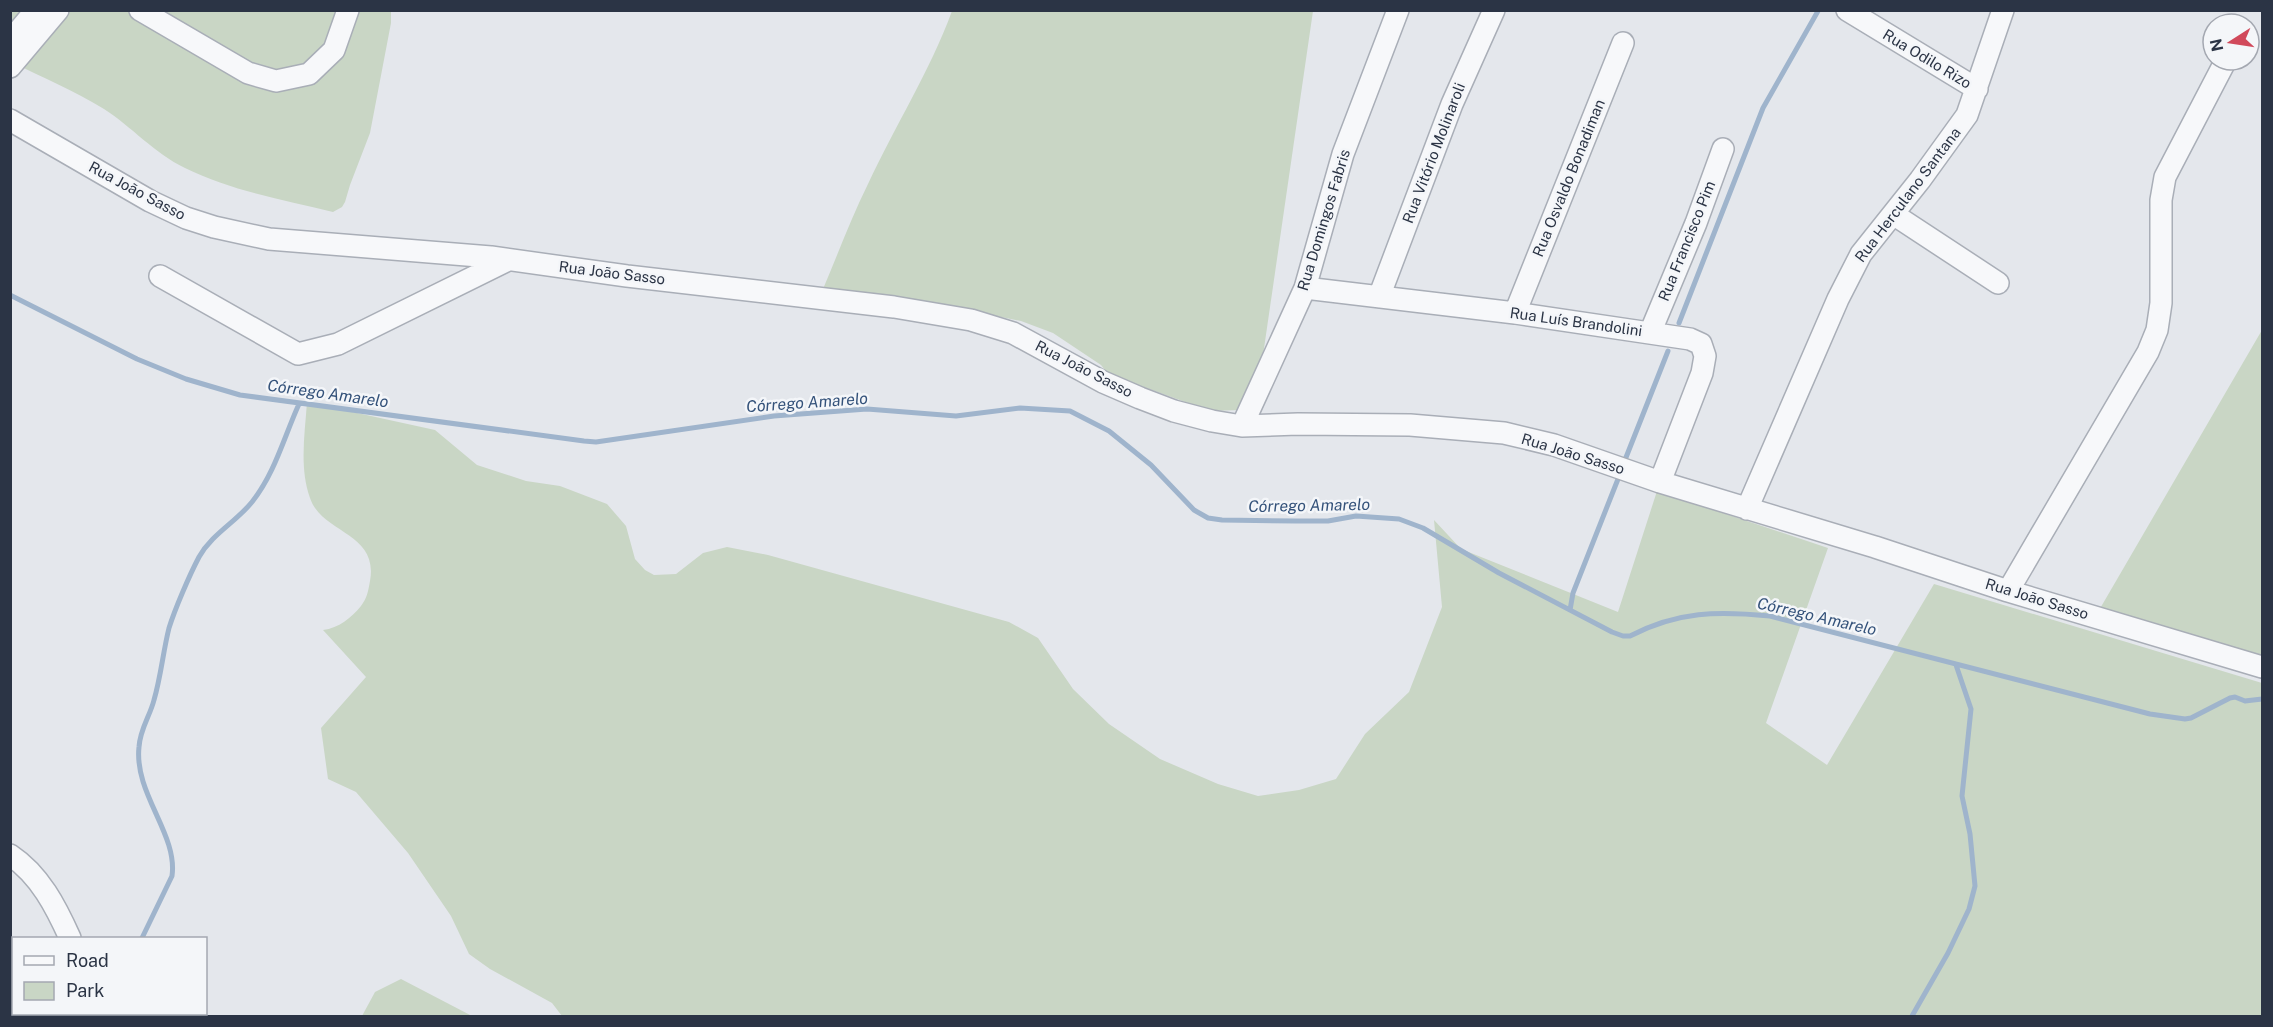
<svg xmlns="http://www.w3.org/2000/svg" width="2273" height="1027" font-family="'Public Sans',sans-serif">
<rect width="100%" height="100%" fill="#e4e7ec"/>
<path fill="#c9d6c5" d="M11 11H391V23L370 133 350 185 345 202 342 207 333 212C283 200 232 191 185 168 154 153 132 127 104 109 75 91 42 77 11 62Z
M952 11H1313L1260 376 1241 410 1210 411 1108 374 1101 365 1053 333 1021 321 924 301 823 289C838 254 851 218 868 184 895 126 930 71 952 11Z
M2262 330V660L2098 612Z
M307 402 435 430 477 465 526 481 560 486 607 504 626 526 635 559 645 570 654 575 676 574 703 553 727 547 768 555 1009 622 1038 638 1073 689 1109 724 1160 759 1218 784 1258 796 1299 790 1336 779 1365 734 1409 692 1442 607 1434 520 1461 549 1618 612 1657 491 1828 548 1766 723 1827 765 1934 584 2262 683V1016H562L552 1003 490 969 469 954 451 916 408 853 356 792 328 779 321 728 366 677 323 630C339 628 351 618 361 606 367 598 368 592 370 581 379 532 322 534 310 498 299 467 305 433 307 402Z
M401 979 472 1016H362L375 992Z"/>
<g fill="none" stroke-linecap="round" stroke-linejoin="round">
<path stroke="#9fb4cc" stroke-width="5" d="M10 295 137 359 186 379 240 395 584 441 596 442 774 416 867 409 956 416 1020 408 1070 411 1109 431 1151 465 1194 510 1208 518 1222 520 1296 521H1328L1356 516 1399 519 1423 528 1499 573 1612 632 1623 636H1630C1678 611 1718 611 1770 616L2150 714 2185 719 2191 718 2230 698 2235 697 2245 701 2262 699
M1679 323 1763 108 1818 11
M1623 465 1668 351
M1570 610 1573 593 1620 474
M142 938 172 876C178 834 134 794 139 747 140 729 150 716 154 700 161 676 163 652 169 628 175 609 189 576 199 557 212 534 236 522 252 502 275 473 284 437 299 404
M146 1014V1016
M1912 1016 1948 953 1969 909 1975 886 1970 834 1962 796 1971 709 1956 665"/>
<defs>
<path id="minor" d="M140 10 248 73 276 81 309 74 334 50 348 10
M1847 10 1977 89
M10 41 36 10
M10 67 58 10
M10 120 150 201 186 218 214 227 269 239 491 257 627 276 894 307 971 320 1013 333 1103 382 1140 398 1174 411 1212 421 1242 426 1298 424 1410 425 1504 433 1554 445 1660 482 1875 547 2008 591 2262 667
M1893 214 1998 283
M160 276 298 354 338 344 508 260
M1305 288 1515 313 1690 339 1701 344 1705 356 1702 373 1660 482
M1379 297 1452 104 1494 10
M1515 313 1623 43
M1650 333 1696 223 1723 149
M1242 426 1305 288 1343 154 1398 10
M1747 509 1838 299 1861 254 1920 180 1967 115 2003 10
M2008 591 2148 352 2157 330 2161 303V200L2165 177 2226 60
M10 855C40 875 56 907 70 938
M102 1014 104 1016"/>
</defs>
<use href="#minor" stroke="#a9aeb7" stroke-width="24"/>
<use href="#minor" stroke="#f7f8fa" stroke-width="21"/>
</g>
<g text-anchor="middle" stroke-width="5" stroke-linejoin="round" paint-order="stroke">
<g font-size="15" fill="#2b3445" stroke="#f4f6f9">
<text transform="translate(1927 59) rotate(31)" y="5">Rua Odilo Rizo</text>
<text transform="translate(1434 153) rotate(-69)" y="5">Rua Vitório Molinaroli</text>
<text transform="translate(1569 178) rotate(-68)" y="5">Rua Osvaldo Bonadiman</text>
<text transform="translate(137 191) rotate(28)" y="5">Rua João Sasso</text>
<text transform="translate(1908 195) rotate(-53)" y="5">Rua Herculano Santana</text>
<text transform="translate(1324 220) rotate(-73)" y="5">Rua Domingos Fabris</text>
<text transform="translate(1687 241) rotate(-68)" y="5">Rua Francisco Pim</text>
<text transform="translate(612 273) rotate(7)" y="5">Rua João Sasso</text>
<text transform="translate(1576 322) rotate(8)" y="5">Rua Luís Brandolini</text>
<text transform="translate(1084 369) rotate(27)" y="5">Rua João Sasso</text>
<text transform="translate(1573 454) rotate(17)" y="5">Rua João Sasso</text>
<text transform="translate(2037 599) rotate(17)" y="5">Rua João Sasso</text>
</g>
<g font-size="16" font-style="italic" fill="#34527a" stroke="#f4f6f9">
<text transform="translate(328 393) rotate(8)" y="6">Córrego Amarelo</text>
<text transform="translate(807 402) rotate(-4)" y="6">Córrego Amarelo</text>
<text transform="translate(1309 505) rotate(-1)" y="6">Córrego Amarelo</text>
<text transform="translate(1817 616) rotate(13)" y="6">Córrego Amarelo</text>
</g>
</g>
<rect width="2273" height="1027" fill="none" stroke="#2b3445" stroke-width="24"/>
<rect x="12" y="937" width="195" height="78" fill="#f4f6f9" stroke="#a4a8b1" stroke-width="1.5"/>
<rect x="24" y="956" width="30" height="9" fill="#f7f8fa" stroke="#a4a8b1" stroke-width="1.5"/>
<text x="66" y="967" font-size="18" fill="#2b3445">Road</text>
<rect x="24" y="982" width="30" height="18" fill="#c9d6c5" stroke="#a4a8b1" stroke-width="1.5"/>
<text x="66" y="997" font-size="18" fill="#2b3445">Park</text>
<g transform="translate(2231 42) rotate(258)"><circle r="28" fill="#f4f6f9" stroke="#a4a8b1" stroke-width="1.5"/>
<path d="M0-4.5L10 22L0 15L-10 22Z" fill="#d1495b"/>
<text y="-9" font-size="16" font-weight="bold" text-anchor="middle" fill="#2b3445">N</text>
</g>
</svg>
